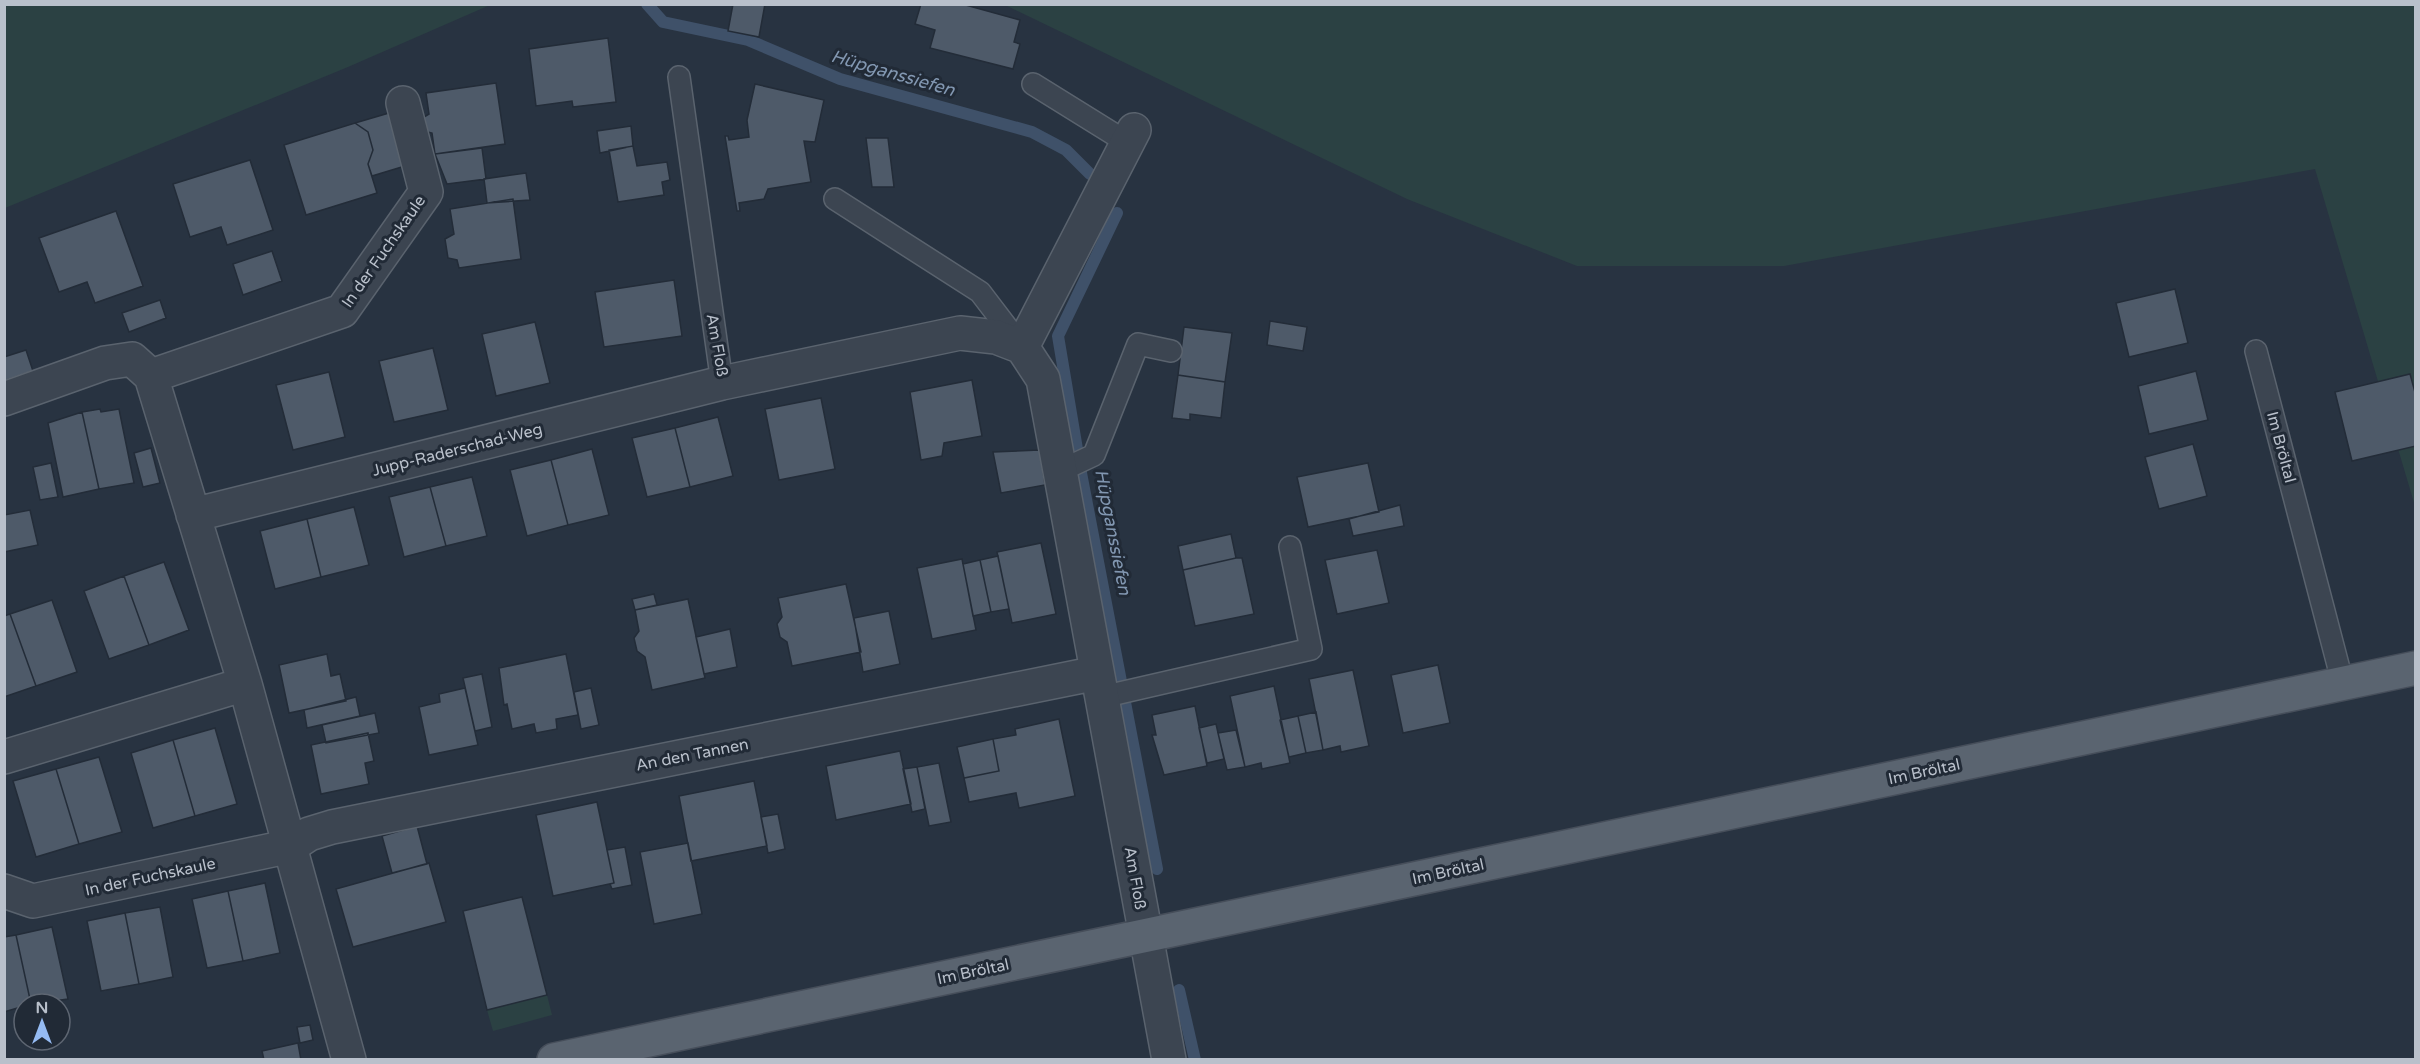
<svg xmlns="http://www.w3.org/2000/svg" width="2420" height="1064" font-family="'Varela Round',sans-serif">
<rect width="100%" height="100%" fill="#283341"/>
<path fill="#2b4143" d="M5 4H490V5L348 67 5 208Z
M1005 5H2415V506L2315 169 1784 266H1577L1407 199Z
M547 995 552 1015 493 1031 487 1010Z"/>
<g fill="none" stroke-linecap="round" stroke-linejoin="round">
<path stroke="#3f5169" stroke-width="12" d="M647 4 663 22 748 40 840 79 1032 132 1066 150 1090 174
M1117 213 1058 336 1081 473 1157 869
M1179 990 1195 1060"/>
</g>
<path fill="#4e5a69" stroke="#232c38" stroke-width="1.5" d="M733 4H765L759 37 728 31Z
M921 4H962L1020 20 1014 42 1020 44 1013 69 930 48 935 30 915 24Z
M608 38 616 102 573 107 572 101 536 106 529 49Z
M496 83 505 144 435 154 432 133 420 130 419 120 429 114 426 93Z
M755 84 824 100 815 142 804 141 811 182 768 189 764 199 739 203 740 211H737L725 136H728L729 140 749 137 747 120Z
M389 113 405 166 372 176 368 164 373 150 368 132 355 123Z
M355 123 368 132 373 150 368 164 377 193 306 215 284 145Z
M631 126 633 146 600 153 597 131Z
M866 138H888L894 187H872Z
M633 146 637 166 667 162 670 180 662 182 664 195 618 202 609 150Z
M482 148 486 179 447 184 435 154Z
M250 160 273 230 227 245 221 227 190 237 173 184Z
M526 173 530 200 487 203 484 179Z
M513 199 521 259 459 268 457 260 448 258 445 239 454 234 450 209Z
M116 211 143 286 95 303 87 282 59 292 39 238Z
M272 251 282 281 243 295 233 264Z
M674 280 682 336 604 347 595 292Z
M2175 289 2188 343 2129 357 2116 303Z
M160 300 166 318 129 332 122 313Z
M1270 321 1307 327 1303 351 1267 345Z
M535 322 550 383 496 396 482 334Z
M1184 327 1232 333 1225 382 1178 375Z
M433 348 448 410 394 422 379 361Z
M26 350 33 371 4 381V357Z
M2196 371 2208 420 2149 434 2138 386Z
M329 372 345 437 293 450 276 385Z
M2410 374 2416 396V446L2352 461 2335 392Z
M1178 375 1225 382 1221 418 1190 414V420L1172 418Z
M972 380 982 436 944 443 942 456 921 460 910 392Z
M821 398 835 469 779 480 765 409Z
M100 409 101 412 119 409 134 483 99 489 82 412Z
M82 412 99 489 63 497 48 423Z
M718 417 733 476 690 487 675 428Z
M675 428 690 487 647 497 632 438Z
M2193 444 2207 496 2159 509 2145 457Z
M151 448 160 483 143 487 134 453Z
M592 449 609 515 568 525 551 460Z
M1040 450 1045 485 1001 493 993 452Z
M551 460 568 525 527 536 510 470Z
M51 463 58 497 40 500 33 467Z
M1368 463 1379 512 1308 527 1297 477Z
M472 477 487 536 446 546 430 487Z
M430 487 446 546 404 557 389 497Z
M1400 505 1404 526 1353 536 1349 519Z
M354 507 369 565 321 577 307 519Z
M30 510 38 545 4 552V515Z
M307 519 321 577 275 589 260 531Z
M1231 534 1236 558 1183 570 1178 546Z
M1041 543 1056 614 1012 623 997 552Z
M1377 550 1389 603 1337 614 1325 560Z
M998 556 1009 609 991 612 980 560Z
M1236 558H1242L1254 614 1195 626 1183 570Z
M962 559 976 630 932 639 917 568Z
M980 560 991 612 973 616 963 564Z
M164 562 189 630 149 645 124 576Z
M124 576 149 645 109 659 84 591Z
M846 584 861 652 792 666 787 642 780 637 777 624 782 617 778 598Z
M654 594 657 605 635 610 632 599Z
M688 599 705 678 652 690 645 657 637 651 634 638 639 631 635 610Z
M52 600 77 672 36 686 10 614Z
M889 611 900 664 863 672 854 618Z
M10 614 36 686 4 697V616Z
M730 629 737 667 704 674 696 637Z
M327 654 331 676 340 674 346 701 289 713 279 665Z
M566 654 578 715 556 719 557 729 536 733 534 724 512 729 507 704 504 705 499 668Z
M1438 665 1450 723 1403 733 1391 675Z
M1353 670 1369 746 1341 752 1340 746 1323 750 1309 679Z
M482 674 492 727 475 731 463 678Z
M1274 686 1290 763 1262 769 1261 763 1245 767 1230 696Z
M465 688 478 745 429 755 419 707 440 702 439 694Z
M591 688 599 725 581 729 574 692Z
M356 697 360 716 307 728 304 710Z
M1195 706 1207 766 1164 775 1152 735H1156L1152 715Z
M1316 712 1323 750 1306 753 1298 716Z
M375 713 379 733 326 743 322 725Z
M1298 716 1306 753 1289 757 1280 720Z
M1059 719 1075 796 1019 808 1016 793 969 802 964 778 999 771 993 739 1016 735 1015 729Z
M1216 724 1224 759 1207 763 1199 728Z
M215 728 237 804 195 816 173 740Z
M1236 730 1245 767 1227 770 1218 733Z
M368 733 374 761 365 763 369 784 321 794 311 745Z
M993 739 999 771 964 778 957 747Z
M173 740 195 816 153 828 131 753Z
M900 751 911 804 836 820 826 766Z
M99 757 122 832 79 844 56 769Z
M939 763 951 822 929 826 917 767Z
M917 767 925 809 912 812 903 769Z
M56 769 79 844 36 857 13 781Z
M754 781 767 846 691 861 679 796Z
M597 802 614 883 553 896 536 815Z
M778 814 785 849 768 853 761 817Z
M417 826 427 864 392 873 382 836Z
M688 843 702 914 654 924 640 852Z
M625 847 632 885 612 889 610 884 614 883 607 850Z
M429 863 446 922 353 947 336 889Z
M265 883 280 953 243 961 228 891Z
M228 891 243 961 207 968 192 899Z
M522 897 547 995 487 1010 463 911Z
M160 907 173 977 139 984 125 913Z
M125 913 139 984 101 991 87 921Z
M52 927 68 999 31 1004 16 935Z
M16 935 31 1004 4 1012V937Z
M310 1025 313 1040 300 1043 297 1027Z
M298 1043 301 1060H264L262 1051Z"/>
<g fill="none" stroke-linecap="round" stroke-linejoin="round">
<defs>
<path id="lane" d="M679 77 722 383
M1033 84 1128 143
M835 199 980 292 1019 343
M2256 351 2343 684
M1060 471 1094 455 1138 344 1171 351
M1102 697 1311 649 1290 547"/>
<path id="street" d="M1134 130 1022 347 1043 379 1169 1060
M151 376 342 311 426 192 403 103
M4 399 105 363 132 359 151 376 245 684 349 1060
M193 515 722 383 960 333 996 337 1022 347
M4 757 245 684
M4 891 33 901 291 846 309 834 332 827 1097 673"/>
<path id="primary" d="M554 1060 2416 668"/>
</defs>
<use href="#lane" stroke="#5a636e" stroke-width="24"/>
<use href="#street" stroke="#5a636e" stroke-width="36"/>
<use href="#primary" stroke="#464e5a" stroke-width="36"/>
<use href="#lane" stroke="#3c4551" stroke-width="21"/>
<use href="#street" stroke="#3c4551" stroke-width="33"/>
<use href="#primary" stroke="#5a6470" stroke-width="33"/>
</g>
<g text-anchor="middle" stroke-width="6" stroke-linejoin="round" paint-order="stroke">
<g font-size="16" fill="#b9c0cb" stroke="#212a36">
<text transform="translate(383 251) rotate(-55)" y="6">In der Fuchskaule</text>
<text transform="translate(718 345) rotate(80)" y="6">Am Floß</text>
<text transform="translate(2282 447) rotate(75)" y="6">Im Bröltal</text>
<text transform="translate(457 449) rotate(-14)" y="6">Jupp-Raderschad-Weg</text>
<text transform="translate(692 754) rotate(-11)" y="6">An den Tannen</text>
<text transform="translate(1924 771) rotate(-12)" y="6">Im Bröltal</text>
<text transform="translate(1448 871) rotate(-12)" y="6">Im Bröltal</text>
<text transform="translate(150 876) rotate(-12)" y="6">In der Fuchskaule</text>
<text transform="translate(1136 878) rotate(80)" y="6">Am Floß</text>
<text transform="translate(973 971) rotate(-12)" y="6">Im Bröltal</text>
</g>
<g font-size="18" font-style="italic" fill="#8297b1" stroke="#212a36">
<text transform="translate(893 73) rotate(16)" y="6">Hüpganssiefen</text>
<text transform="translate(1113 532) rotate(79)" y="6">Hüpganssiefen</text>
</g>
</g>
<rect width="2420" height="1064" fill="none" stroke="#b9c0cb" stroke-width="12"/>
<g transform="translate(42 1022)"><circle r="28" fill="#212a36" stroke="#5e6672" stroke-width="1.5"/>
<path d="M0-4.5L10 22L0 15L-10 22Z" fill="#95bbf3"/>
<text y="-9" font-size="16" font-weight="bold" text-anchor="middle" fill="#b9c0cb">N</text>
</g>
</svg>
